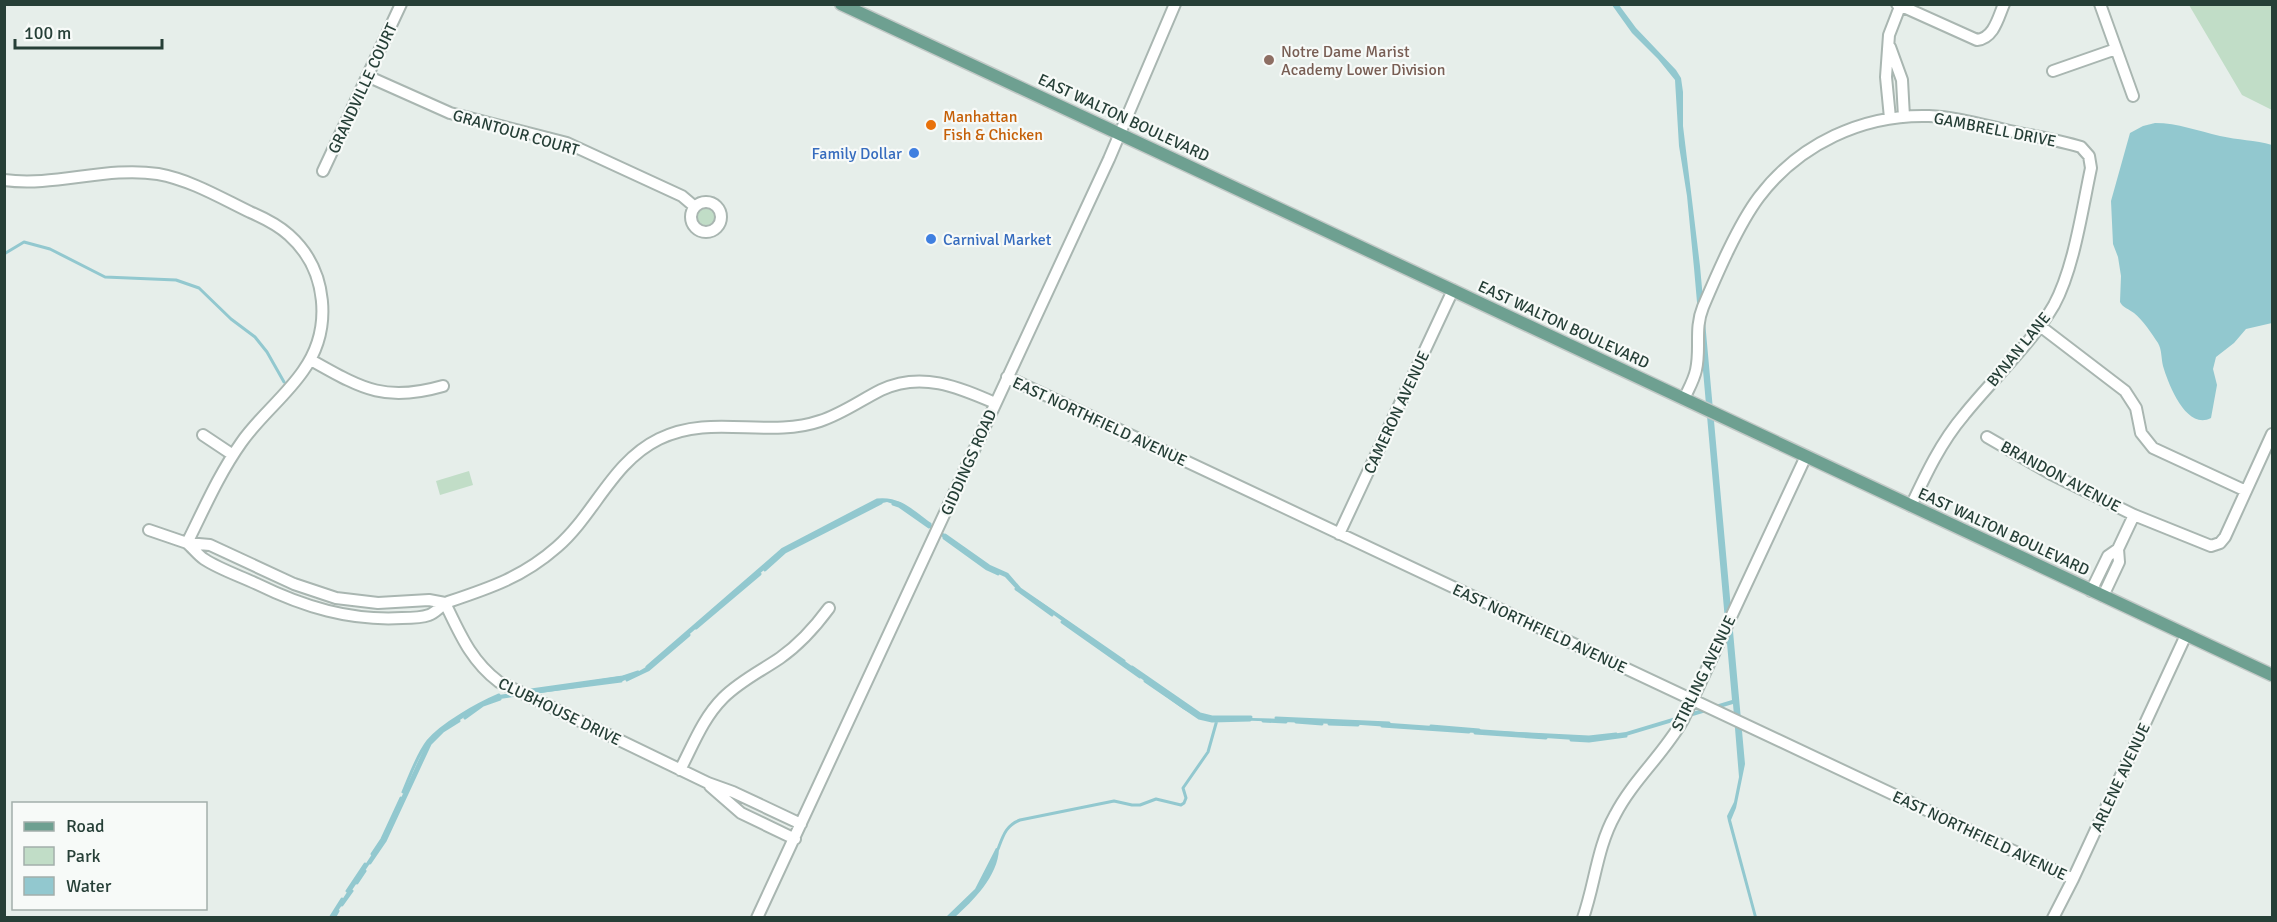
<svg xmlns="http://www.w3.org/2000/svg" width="2277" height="922" font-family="Signika,sans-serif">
<rect width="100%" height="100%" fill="#e6eeea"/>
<path fill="#c1ddc7" d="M2189 5H2272V110L2242 95Z
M696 217a10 10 0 1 1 20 0a10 10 0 1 1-20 0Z
M469 471 473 485 440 495 436 481Z"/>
<path fill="#92c8cf" d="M1612 5H1619L1636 28 1676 70 1681 78 1683 92V126L1700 266 1745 764 1736 808 1731 820 1757 917H1754L1728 821 1727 816 1734 802 1739 777 1733 704 1626 736 1589 741 1361 725 1230 720 1212 721 1199 718 1183 709 1040 605 1018 591 1005 577 987 569 899 506 887 502 878 504 785 552 648 670 623 681 500 699 483 705 443 731 430 744 385 841 334 917 330 918 382 839 427 742 441 728 482 702 499 695 634 674 646 667 783 549 877 500 887 499 900 502 989 566 1007 574 1020 589 1041 602 1200 714 1212 717 1362 721 1589 737 1626 732 1732 700 1694 268 1687 196 1679 146 1675 80 1658 59 1632 33Z
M2155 123C2178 123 2198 131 2220 136 2238 140 2255 140 2272 145V323L2246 329 2234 343 2216 357 2213 369 2217 385 2211 418C2186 431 2168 383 2163 366 2161 358 2162 350 2158 343 2152 334 2143 320 2134 313 2129 309 2123 308 2120 302L2121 276 2118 257 2113 244 2111 201 2130 133 2143 126Z
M996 848 999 849C998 876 973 901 955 917H949L947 916 975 889Z"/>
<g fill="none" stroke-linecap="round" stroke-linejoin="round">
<path stroke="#92c8cf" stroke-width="3" d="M4 254 24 242 50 249 105 277 176 280 199 288 231 319 255 337 267 352 284 382
M893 504 899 506 929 527
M945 535 989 566 1007 574 1020 589 1124 661
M944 538 987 569 998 574
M765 570 785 552 881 503
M1016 589 1052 615
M1062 622 1140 677
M696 628 760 574
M647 667 783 549 877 500C899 497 913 512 930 524
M1132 667 1200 714 1212 717H1251
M627 680 648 670 689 635
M1145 681 1199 718 1212 721 1250 720
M531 690 623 677 638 672
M536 692 621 681
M465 718 483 705 500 699
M1276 718 1389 723
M1263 721 1286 722
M1296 722 1322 724
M1329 724 1358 725
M1382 726 1469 732
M1431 726 1479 730
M1475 733 1546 738
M1506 733 1589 737 1616 734
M1571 740 1589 741 1626 736
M403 792C410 776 417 755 428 741 442 724 478 704 499 695
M998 849C1003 836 1006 825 1020 820L1114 801 1132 805H1140L1156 799 1181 805 1184 803 1186 798 1183 788 1208 752 1217 720
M372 854 382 839 401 798
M370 863 385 841 430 744 443 731 459 721
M357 883 365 871
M347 891 365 864
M342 905 352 891
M330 918 342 899
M334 918 338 911"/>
<defs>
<path id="minor" d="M1897 4 1977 40C1994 38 1998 18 2004 4
M2100 4 2133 96
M1890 47 1902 80 1904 117
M2053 71 2116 49
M367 76 450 113 567 143 682 196 695 207
M1890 118 1886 77 1889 35 1901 4
M323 171 401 4
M4 180C56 187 106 166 158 174 191 180 221 198 250 212 264 218 278 225 289 235 328 270 333 329 303 371 285 397 259 417 241 443 219 474 204 509 187 543
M691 217a15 15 0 1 1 30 0a15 15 0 1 1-30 0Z
M2040 326 2125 391 2136 408 2141 433 2153 448 2246 491
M311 360C361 388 384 403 443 386
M1007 377 2073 879
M1684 399C1688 390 1694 380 1696 370 1701 348 1694 329 1703 307 1717 274 1738 225 1759 197 1799 144 1863 114 1929 116 1956 117 1983 125 2010 131 2033 136 2058 140 2081 147L2089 156 2091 168C2082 210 2074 268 2054 305 2032 343 1992 380 1964 415 1941 442 1926 474 1911 506
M203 435 233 455
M1987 437 2051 474 2134 515 2211 546 2220 543 2225 537 2272 434
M149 530 187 543 210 545 294 584 336 598 378 603 429 600 445 603
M1339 534 1453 290
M187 543C193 548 198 555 204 559 219 569 240 576 257 584 304 607 350 621 402 618 411 618 421 618 429 615 436 613 441 605 448 602 490 588 523 577 557 547 595 514 612 462 659 439 711 413 767 439 820 421 842 414 861 400 881 390 921 371 958 387 995 403
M2091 591 2108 556 2118 549
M2103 596 2119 562 2118 549 2134 515
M445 603C460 634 471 661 499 682L708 783 733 792 801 824
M680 770C693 745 703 718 723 698 740 681 761 671 780 658 800 644 815 627 829 608
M710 786 741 813 795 839
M757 918 1109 159 1175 4
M1583 918C1595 884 1597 847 1615 815 1633 780 1663 755 1683 720L1806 456
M2053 918 2073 879 2186 635"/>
<path id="major" d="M841 4 1186 165 2272 675"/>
</defs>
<use href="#minor" stroke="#a9b6b1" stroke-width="14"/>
<use href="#major" stroke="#c2c9c7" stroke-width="15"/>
<use href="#minor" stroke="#fff" stroke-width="10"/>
<use href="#major" stroke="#6ea091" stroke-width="12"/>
</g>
<circle fill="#8d6e63" stroke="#f7faf8" stroke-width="2" cx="1269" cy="60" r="6"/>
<circle fill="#e8710a" stroke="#f7faf8" stroke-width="2" cx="931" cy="125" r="6"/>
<g fill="#3f7fe0" stroke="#f7faf8" stroke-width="2">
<circle cx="914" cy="153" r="6"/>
<circle cx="931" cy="239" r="6"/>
</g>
<g text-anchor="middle" stroke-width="4.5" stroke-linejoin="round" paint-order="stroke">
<g font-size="16" fill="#785e54" stroke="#f7faf8" text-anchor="start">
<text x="1281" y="57">Notre Dame Marist<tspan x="1281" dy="18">Academy Lower Division</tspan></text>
</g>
<g font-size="16" fill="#263f37" stroke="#f7faf8">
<text transform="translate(362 88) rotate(-65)" y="6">GRANDVILLE COURT</text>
<text transform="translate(1124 117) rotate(25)" y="6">EAST WALTON BOULEVARD</text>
<text transform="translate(1995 129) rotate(11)" y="6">GAMBRELL DRIVE</text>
<text transform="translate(516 132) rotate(16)" y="6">GRANTOUR COURT</text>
<text transform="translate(1564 324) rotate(25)" y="6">EAST WALTON BOULEVARD</text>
<text transform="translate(2018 349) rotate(-51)" y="6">BYNAN LANE</text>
<text transform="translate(1396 412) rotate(-65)" y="6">CAMERON AVENUE</text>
<text transform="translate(1100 421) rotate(25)" y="6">EAST NORTHFIELD AVENUE</text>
<text transform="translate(968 462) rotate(-66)" y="6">GIDDINGS ROAD</text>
<text transform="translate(2061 476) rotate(28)" y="6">BRANDON AVENUE</text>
<text transform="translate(2004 531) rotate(25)" y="6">EAST WALTON BOULEVARD</text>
<text transform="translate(1540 628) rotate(25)" y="6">EAST NORTHFIELD AVENUE</text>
<text transform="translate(1703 673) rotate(-64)" y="6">STIRLING AVENUE</text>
<text transform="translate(560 711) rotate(26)" y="6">CLUBHOUSE DRIVE</text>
<text transform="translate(2120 777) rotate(-65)" y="6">ARLENE AVENUE</text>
<text transform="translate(1980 835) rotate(25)" y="6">EAST NORTHFIELD AVENUE</text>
</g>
<g font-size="16" fill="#c56008" stroke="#f7faf8" text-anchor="start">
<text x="943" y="122">Manhattan<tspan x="943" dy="18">Fish &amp; Chicken</tspan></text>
</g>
<g font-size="16" fill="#366cbe" stroke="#f7faf8" text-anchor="end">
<text x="902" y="159">Family Dollar</text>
<text x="943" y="245" text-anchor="start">Carnival Market</text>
</g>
</g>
<rect width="2277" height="922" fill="none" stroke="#263f37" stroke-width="12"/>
<rect x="12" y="802" width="195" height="108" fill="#f7faf8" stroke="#a3afab" stroke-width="1.5"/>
<rect x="24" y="822" width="30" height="9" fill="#6ea091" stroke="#a3afab" stroke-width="1.5"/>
<text x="66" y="832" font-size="18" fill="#263f37">Road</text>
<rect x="24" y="847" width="30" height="18" fill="#c1ddc7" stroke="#a3afab" stroke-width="1.5"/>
<text x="66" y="862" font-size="18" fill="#263f37">Park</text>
<rect x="24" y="877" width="30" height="18" fill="#92c8cf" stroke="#a3afab" stroke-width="1.5"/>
<text x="66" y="892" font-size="18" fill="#263f37">Water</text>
<path d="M15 39v9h147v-9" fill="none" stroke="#263f37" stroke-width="3"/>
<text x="24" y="39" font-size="18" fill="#263f37" stroke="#f7faf8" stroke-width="4.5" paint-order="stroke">100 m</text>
</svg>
